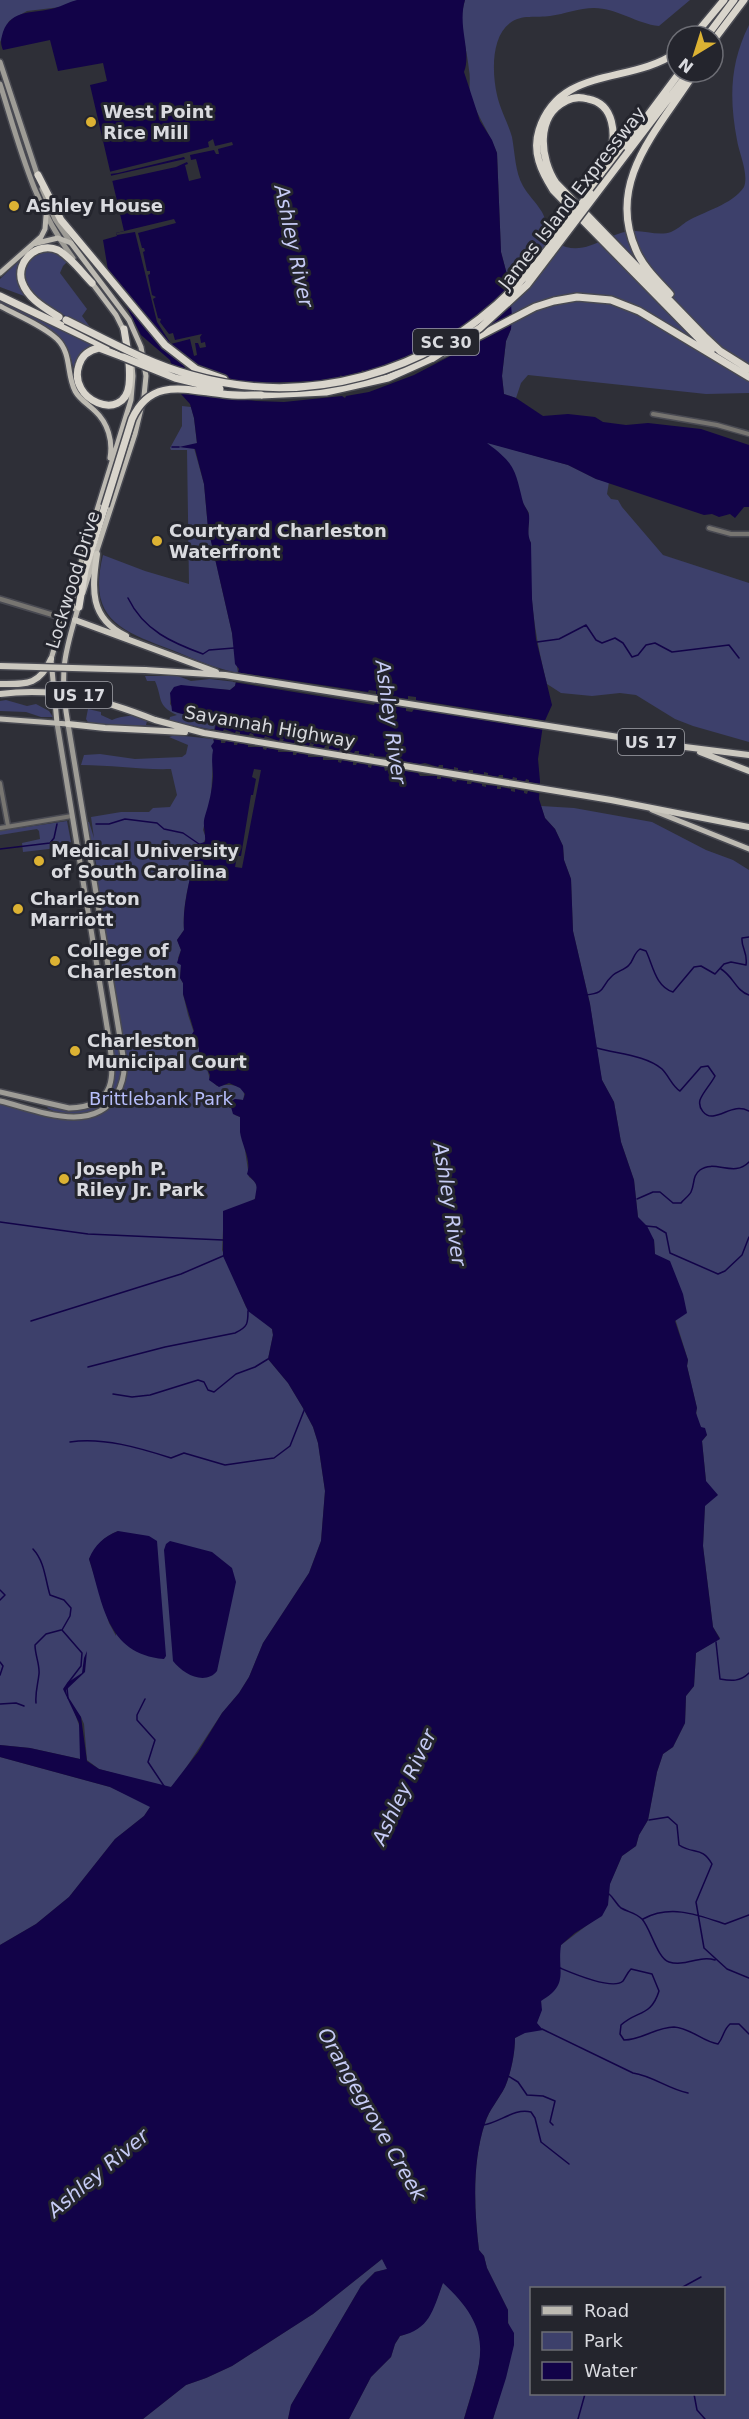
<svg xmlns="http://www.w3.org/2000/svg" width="749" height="2419" font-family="'DejaVu Sans',sans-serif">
<rect width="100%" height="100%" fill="#2e2f37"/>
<path fill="#3d406b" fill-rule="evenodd" d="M0 0H120L27 11 9 21 0 42Z
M465 0H690L659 26C637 24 617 8 594 8 579 8 565 14 550 16 537 18 521 14 510 23 491 37 492 73 497 95 500 109 508 123 512 137 515 153 515 172 523 186 528 195 536 202 542 212 549 225 548 241 566 247 591 254 611 230 635 231 646 231 660 236 671 232 676 230 682 225 686 222 704 211 732 205 744 187 749 174 739 153 737 140 729 98 730 63 749 25V393L706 394 528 375 521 383 516 398 504 394 502 376 506 341 511 329 509 282 501 252 497 153C490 134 478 117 471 98 468 88 471 79 469 70 467 45 457 25 465 0Z
M46 251H55L67 262 63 266 60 273 87 309 82 316 90 327C70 318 13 296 25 267 28 258 37 252 46 251Z
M23 257C17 271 19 284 27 297L0 287V279Z
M0 300 94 345 95 346 78 359 75 367H73C67 330 30 319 0 303Z
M182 406 191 407 194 418 197 444 182 447 194 448 204 484 208 528 232 633 238 673C214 668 194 659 172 650 121 630 87 620 103 555L145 571 189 584 187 450H171L170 448 182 426Z
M486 442 568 465 596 479 609 482 607 494 611 499 618 500 622 507 663 555 749 583V742L693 726 675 719 636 695 620 693 592 696 561 693 547 684C535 638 528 590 531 543L528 537 529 513Z
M145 676H178L191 681 210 679 236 682 235 686 230 690 202 688 171 693 170 704 177 713 216 719 214 730 169 721 170 717 177 715C156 705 163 699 155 681H147Z
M6 700 27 706 36 704 49 711 53 717H41L26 712 0 711V701Z
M88 709 101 712V715L112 720C121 715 138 716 149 713L146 725 155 726 89 724 86 719Z
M175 735 213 739 214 742 211 796 203 830 206 838C192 862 182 904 184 930L177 940 181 950 178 958 181 965 180 978 183 983V994L188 1015 199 1048V1058L205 1063 210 1079 217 1086C228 1084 249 1083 243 1100L235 1099 229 1102 235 1115 240 1117C243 1137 246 1157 249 1177 274 1193 236 1218 223 1230L222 1250 246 1307 272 1329 273 1335 268 1359 288 1383 303 1408 313 1427 318 1443 325 1491 321 1541 309 1573 263 1643 249 1677 239 1693 222 1713 178 1780 171 1787 167 1788 99 1769 87 1760 84 1724 81 1717 73 1708 80 1728V1759L30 1748 0 1745V1103C47 1114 101 1141 124 1081L96 881 99 877 87 822H89L94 838 91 817 121 812H149L153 808 170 807 177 795 171 769C141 770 112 765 81 765L84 755 100 754 135 759 182 757 186 754 188 745 169 737ZM118 1531 116 1636 109 1623 89 1559C97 1545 103 1537 118 1531Z
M541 806 574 808 652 822 706 850 733 860 749 870V2419H493L509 2361 508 2310 487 2268 484 2256 479 2250C474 2209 472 2162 485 2123 489 2110 499 2099 505 2087 511 2073 515 2053 515 2038 531 2029 543 2020 541 2000L561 1945 594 1920 622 1856 636 1846 639 1835 648 1820 657 1772 663 1754 673 1747 685 1723 686 1696 694 1686 696 1653 720 1638 713 1627 703 1546 706 1481 702 1441 707 1435C701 1428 694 1418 697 1408L687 1366 688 1360 655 1254 654 1240 638 1218 634 1180 621 1142 614 1102 602 1080 600 1070 590 1004 573 931 571 879 564 860 563 846 555 829 545 818ZM532 2288H724V2394H532Z
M67 821 71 842 49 849 23 852 22 843 40 839 39 831 37 829 0 835V831Z
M114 1042 118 1045C120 1054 123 1064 122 1073 118 1109 77 1125 47 1108L49 1106C103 1118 120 1098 112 1045Z
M0 1757 110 1787 151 1806 144 1816 115 1839 69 1897 36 1924 0 1945Z
M382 2259 388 2269 375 2272 361 2286 291 2405 288 2419H143L186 2385 206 2378 232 2366 313 2314Z
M443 2282C497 2333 482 2356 464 2419H349L371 2377 391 2357 395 2344 400 2336C425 2330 436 2304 443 2282Z"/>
<path fill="#120348" d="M77 0H465C457 27 472 51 464 72L480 121 492 140 497 153 501 252 509 282 512 316 511 329 506 341 502 376 504 394 516 398 543 416 568 414 595 417 603 422 626 425 648 423 701 429 749 445V507H744L735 518 730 514 719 517 712 514 704 515 596 479 568 465 487 443C515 464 515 469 523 502 524 506 528 510 529 515 530 525 526 533 531 543L532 599 536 639 552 705 543 725 538 759 540 781 539 799 545 818 555 829 563 846 564 860 571 879 573 931 590 1004 602 1080 614 1102 621 1142 634 1180 638 1217 647 1226 654 1240 655 1254 670 1261 683 1294 687 1313 675 1321 688 1360 687 1366 697 1408 696 1413 701 1427 705 1428 707 1435 702 1441 706 1481 718 1495 705 1506 703 1546 713 1627 720 1639 696 1653 694 1686 686 1696 685 1723 673 1747 663 1754 657 1772 648 1820 639 1835 636 1846 622 1856 610 1884 608 1905 602 1916 575 1933 561 1945C557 1972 570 1984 541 2001L542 2010 537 2023 543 2030 525 2033 515 2038C515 2053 511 2073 505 2087 499 2099 489 2110 485 2123 472 2162 474 2209 479 2250L484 2256 487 2268 508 2310V2323L514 2333V2345L506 2378 493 2419H464C482 2358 496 2332 443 2283 433 2309 431 2329 400 2336L395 2344 391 2357 371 2377 349 2419H288L291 2405 361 2286 375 2272 387 2269 382 2259 313 2314 232 2366 206 2378 186 2385 143 2419H0V1945L36 1924 69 1897 115 1839 144 1816 150 1807 110 1787 0 1757V1745L30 1748 80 1759 79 1723 63 1689 67 1683 82 1673 84 1658 87 1651 85 1672 66 1690 67 1695 81 1717 87 1761 99 1769 171 1787 198 1752 222 1713 239 1693 249 1677 263 1643 309 1573 321 1541 325 1491 318 1443 313 1427 303 1408 288 1383 268 1359 273 1335 272 1329 248 1311 223 1256V1211L255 1199C257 1183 259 1186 247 1174 252 1160 242 1146 240 1132 240 1127 240 1122 240 1117L233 1114 231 1107 227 1104 235 1099 243 1100 245 1094 240 1088 229 1083 219 1087 209 1080 210 1075 203 1060 199 1058V1048L192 1034 194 1031 183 994V983L180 978 181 965 177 963 181 950 177 940 184 930C182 903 192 872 198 844L205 842C206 833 202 825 205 816 209 803 212 791 213 777 213 768 211 760 213 750L211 746 214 742C212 733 217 727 216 719L193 717 172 711 170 693 174 687 181 685 230 690 235 686 239 669 235 664 232 633 208 528 204 484 195 449 179 447 197 443 194 418 190 404 181 394 170 360 141 335 108 270 103 240 117 236 116 233 124 231 90 85 107 81 103 63 58 71 50 40 3 50C0 43 1 39 3 32 12 8 34 14 55 8 62 6 69 2 77 0Z
M118 1531 149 1536 157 1541 166 1656 164 1659C106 1654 103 1603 89 1559 95 1544 104 1537 118 1531Z
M170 1541 212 1552 232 1568 236 1582 217 1671C205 1686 183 1674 173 1661L164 1550 166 1544Z"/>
<path fill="#2e2f37" d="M213 139 215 146 232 142 233 145 218 149 219 154H216L214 150 190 155 191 160 196 159 201 178 189 181 185 165 188 164 187 162 176 167 112 181 110 176 185 159 184 157 118 173 110 174 109 172 209 147 208 142Z
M174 219 176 223 138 233 142 248H144L145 251 143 252 147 271H150V274L148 275 152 295 156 297 153 299 158 318 161 319 160 322 169 334 173 333 175 340 202 334 200 337 201 343 205 342 206 347 200 348 198 343H195L197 355 194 356 190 339 171 344 157 322 135 232 117 235 116 233Z
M448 335 458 352 414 375 369 392 346 396 345 398 342 396 284 402 256 401 177 392 176 386H180L177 384 183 368H185L183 364 186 359 209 371 234 380 263 383 312 381 339 378 341 375 342 377 361 372 363 370 364 372 379 368 421 350Z
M235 672 368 692 369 690 376 691V694L408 699V696L416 697V700L548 721 546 730 414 709 412 712 406 711V708L375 703 374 705 233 682Z
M211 729 223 731 224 729 235 733 236 731 240 732V734L249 735 250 733 253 734 254 736 264 738 265 736 279 741 280 738 284 739 283 741 294 743 295 741H299V744L309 746 310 743 314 744 313 746 324 748 325 746H329V749L339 751 340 748 344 749V751L354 753 355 751H359V754L369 756 370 753 374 754V756L388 757 392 759 419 764 425 763 438 767 439 765H443V768L454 770V767L458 768V770L468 772 469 770H473V773L484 775V772L488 773V775L498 777 499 775H503V778L512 780 513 777 517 778V780L525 782 526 779 529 780V782L543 785 542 794 528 791 527 794 524 793V791L515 789V792L511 791V789L501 787V789H497V786L486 785V787L482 786V784L472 782 471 784H467V781L457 780 456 782 452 781V779L441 777V779H437V776H420L418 773 391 769 385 771 384 767 372 765 371 768 368 767V765L357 763 356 765H353V762L342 760 341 763 338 762V760H323V757H308V755L297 753 296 755H293V752H278V750L267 748 266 750 263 749V747H248V745L238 743 237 745H234V742L226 741 225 743H221V740L210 738Z
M254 769 261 770 242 868 235 867 237 856H241L251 795H253L256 779 252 777Z"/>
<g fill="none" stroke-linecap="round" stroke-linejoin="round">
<path stroke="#120348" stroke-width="1.5" d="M172 447H179
M128 598C144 631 173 643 203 654L209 650 234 648
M537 642 559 639 586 625 596 640 602 643 615 638 623 643 632 657 638 655 646 645 655 643 672 652 729 645 739 658
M96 824H109L125 819 157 823 164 829 183 833 199 844
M0 849 50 843 54 838 57 824
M721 969C733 976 736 991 749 995
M586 995C607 993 600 987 612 976 617 971 625 970 629 965 634 960 633 954 640 949L646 951C653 965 655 986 673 992L694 967 701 966 715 974 724 964 731 962 746 965C748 952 741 948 742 938L749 937
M597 1048C617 1054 645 1055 662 1069 669 1076 672 1086 680 1091L701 1067 708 1066 715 1076C711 1084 703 1092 700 1100 698 1108 705 1117 713 1116 726 1114 735 1104 749 1111
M637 1199 653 1192H660L673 1203H681C684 1199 689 1196 691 1192 695 1184 692 1176 700 1170 715 1159 734 1178 749 1162
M0 1222 88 1234 223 1240
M646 1226 656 1227 666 1233 670 1253 718 1274 725 1271 742 1255 749 1237
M31 1321 181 1274 223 1256
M88 1367 165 1347 235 1333C248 1327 248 1323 248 1311
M113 1394 132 1397 150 1395 198 1380 204 1382 208 1390 214 1392 236 1374 255 1367 268 1359
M70 1442C103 1437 140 1448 171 1458L184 1453 225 1465 274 1458 290 1446 305 1408
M33 1549C45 1562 45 1579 50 1595L64 1600 71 1608 70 1616 62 1630
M0 1590 5 1595 0 1600
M62 1630 82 1653 81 1666 68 1683
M716 1642 720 1679C731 1681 740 1682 749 1673
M0 1662 3 1666 0 1675
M67 1688 68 1698
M145 1699 137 1715V1720L155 1740 148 1762 164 1786
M36 1703C35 1692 38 1684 39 1674 40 1665 35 1655 35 1645L46 1634 61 1630
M0 1704 16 1703 24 1706
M649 1820 668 1817 677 1825 679 1845C694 1855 702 1846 712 1864L696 1902 704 1948 727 1969 749 1978
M609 1894C614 1898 616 1904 621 1908 628 1912 636 1913 642 1919 651 1929 657 1958 669 1962 685 1967 699 1955 715 1960
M643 1919C671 1904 698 1915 725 1924L749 1915
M560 1968C572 1973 613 1991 623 1981 626 1977 627 1973 631 1969L652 1974 659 1991C651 2017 637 2010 621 2025L620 2034 624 2040C642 2040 656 2027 674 2027 691 2028 703 2042 718 2044 724 2037 723 2030 730 2024H739L749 2034
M542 2029 633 2073C653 2076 668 2089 688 2093
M508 2076 518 2082 527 2095 543 2096 555 2101 550 2122 553 2125
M483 2125C500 2123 513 2108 531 2112L535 2118 541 2142 569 2164
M681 2288 701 2277
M694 2394 697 2410 705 2419
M578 2419 585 2394"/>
<defs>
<path id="minor" d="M653 414 717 425 749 434
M709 528 731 534H749
M0 783 8 826
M0 828 72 816"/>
<path id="tertiary" d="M0 599 63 618"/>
<path id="secondary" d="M0 62 38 177
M0 84C19 144 34 207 73 258
M42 189 55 219 71 243
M0 1092 69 1108C118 1107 114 1075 109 1039L57 723
M0 1101C35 1109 93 1136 117 1094 122 1084 125 1074 124 1062L68 724"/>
<path id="primary" d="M33 244 58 238 71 243 129 320 141 347 146 376 144 396 135 434 83 593
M0 273 41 237 45 229 46 216
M92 283 116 315 124 331
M0 306C18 316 42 325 57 339 72 354 66 373 75 391 80 400 88 404 95 411 108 423 113 441 110 458
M73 595 72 606 75 609 79 607
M0 719 68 724C59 673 64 654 79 605
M57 723 51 659 131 400 133 376 132 366
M652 810 749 849"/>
<path id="trunk" d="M97 554C92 589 89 618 126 636
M75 620 216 672
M145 670 225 675 669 745 749 755
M0 684C26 684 39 686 51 659
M155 720 204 733 611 800 749 827
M68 724 105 728 185 732
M700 752 749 771"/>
<path id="motorway" d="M694 36 724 0
M707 36 734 0
M713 41 744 0
M677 52C631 85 560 65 539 130 532 152 541 171 553 190L711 351
M628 152 689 72
M607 170 680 72
M38 175 61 220 165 345 196 369 224 379
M590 193C596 181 606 169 610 156 616 135 615 104 588 99 581 97 573 97 566 101 535 116 540 159 556 183L704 336 720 351 749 369
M670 294C658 281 643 267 636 250 605 180 660 128 695 72
M0 296 106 347
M59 317C45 308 28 299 22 282 15 261 38 241 58 250 71 257 82 273 92 283
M123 357 99 348C89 350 82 355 79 365 67 400 124 424 129 385 131 366 127 348 124 329
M261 395 326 392 388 378 464 344 535 307 554 301 577 297 611 300 639 311 749 377
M79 607 85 570 105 506"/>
</defs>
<use href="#minor" stroke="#494a52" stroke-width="7"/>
<use href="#tertiary" stroke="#494a52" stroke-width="8"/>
<use href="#secondary" stroke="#494a52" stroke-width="8"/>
<use href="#primary" stroke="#494a52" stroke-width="8"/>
<use href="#trunk" stroke="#494a52" stroke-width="9"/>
<use href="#motorway" stroke="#494a52" stroke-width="10"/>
<use href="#minor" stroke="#777571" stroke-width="4"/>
<use href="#tertiary" stroke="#777571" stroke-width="4.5"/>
<use href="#secondary" stroke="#9e9c96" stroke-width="5"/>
<use href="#primary" stroke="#bdbab2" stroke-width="5"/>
<use href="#trunk" stroke="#cbc8bf" stroke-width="6"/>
<use href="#motorway" stroke="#d9d5cc" stroke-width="7"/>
<defs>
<path id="trunk-bridge" d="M0 666 145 670
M0 694C57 687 102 699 155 720"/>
<path id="motorway-bridge" d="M66 320C107 340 147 363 191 375 306 408 429 374 513 289 542 261 565 225 590 193
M123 357 175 378 220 389
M433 358 480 328 527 285 628 152
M105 506 132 419C151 377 186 390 223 394 236 396 249 395 261 395"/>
</defs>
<use href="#trunk-bridge" stroke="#494a52" stroke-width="9" stroke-linecap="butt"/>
<use href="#motorway-bridge" stroke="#494a52" stroke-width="10" stroke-linecap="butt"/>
<use href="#trunk-bridge" stroke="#cbc8bf" stroke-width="6"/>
<use href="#motorway-bridge" stroke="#d9d5cc" stroke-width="7"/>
</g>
<g fill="#dcb233" stroke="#24252d" stroke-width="2">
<circle cx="91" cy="122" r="6"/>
<circle cx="14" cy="206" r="6"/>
<circle cx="157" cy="541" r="6"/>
<circle cx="39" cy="861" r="6"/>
<circle cx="18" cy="909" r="6"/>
<circle cx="55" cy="961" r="6"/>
<circle cx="75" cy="1051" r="6"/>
<circle cx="64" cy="1179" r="6"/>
</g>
<g text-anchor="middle" stroke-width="6" stroke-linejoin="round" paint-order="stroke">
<g fill="#24252d" stroke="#a3a4aa" stroke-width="1.5">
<rect x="413" y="329" width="66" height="26" rx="4.5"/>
<rect x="46" y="682" width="66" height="26" rx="4.5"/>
<rect x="618" y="729" width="66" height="26" rx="4.5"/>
</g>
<g font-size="16" font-weight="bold" fill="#d9dadf">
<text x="446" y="348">SC 30</text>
<text x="79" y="701">US 17</text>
<text x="651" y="748">US 17</text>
</g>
<g font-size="18" font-weight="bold" fill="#d9dadf" stroke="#24252d" text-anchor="start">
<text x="103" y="118">West Point<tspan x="103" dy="21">Rice Mill</tspan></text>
<text x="26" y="212">Ashley House</text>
<text x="169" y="537">Courtyard Charleston<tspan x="169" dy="21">Waterfront</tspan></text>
<text x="51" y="857">Medical University<tspan x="51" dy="21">of South Carolina</tspan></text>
<text x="30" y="905">Charleston<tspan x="30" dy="21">Marriott</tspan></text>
<text x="67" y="957">College of<tspan x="67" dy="21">Charleston</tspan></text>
<text x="87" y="1047">Charleston<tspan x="87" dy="21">Municipal Court</tspan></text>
<text x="76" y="1175">Joseph P.<tspan x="76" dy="21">Riley Jr. Park</tspan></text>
</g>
<g font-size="18" fill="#d9dadf" stroke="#24252d">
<text transform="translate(572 198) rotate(-52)" y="6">James Island Expressway</text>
<text transform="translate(73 580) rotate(-73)" y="6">Lockwood Drive</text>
<text transform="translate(270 727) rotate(10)" y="6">Savannah Highway</text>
</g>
<g font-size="18" fill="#b7befc" stroke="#24252d">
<text x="161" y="1105">Brittlebank Park</text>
</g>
<g font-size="20" font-style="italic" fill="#c6cbf5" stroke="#24252d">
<text transform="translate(294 246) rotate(78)" y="7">Ashley River</text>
<text transform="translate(391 722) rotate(82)" y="7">Ashley River</text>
<text transform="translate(450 1204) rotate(81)" y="7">Ashley River</text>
<text transform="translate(404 1787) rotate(-65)" y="7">Ashley River</text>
<text transform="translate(372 2114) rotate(60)" y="7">Orangegrove Creek</text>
<text transform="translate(98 2173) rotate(-40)" y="7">Ashley River</text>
</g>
</g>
<rect x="530" y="2287" width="195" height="108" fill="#24252d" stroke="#6c6d74" stroke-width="1.5"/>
<rect x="542" y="2306" width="30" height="9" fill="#bdbab2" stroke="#6c6d74" stroke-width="1.5"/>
<text x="584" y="2317" font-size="18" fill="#d9dadf">Road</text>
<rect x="542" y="2332" width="30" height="18" fill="#3d406b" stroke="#6c6d74" stroke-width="1.5"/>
<text x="584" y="2347" font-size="18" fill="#d9dadf">Park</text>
<rect x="542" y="2362" width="30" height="18" fill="#120348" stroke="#6c6d74" stroke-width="1.5"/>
<text x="584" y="2377" font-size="18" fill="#d9dadf">Water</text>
<g transform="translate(695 54) rotate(218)"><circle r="28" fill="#24252d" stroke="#6c6d74" stroke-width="1.5"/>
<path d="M0-4.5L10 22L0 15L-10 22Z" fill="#dcb233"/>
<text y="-9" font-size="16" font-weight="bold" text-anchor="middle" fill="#d9dadf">N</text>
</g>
</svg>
